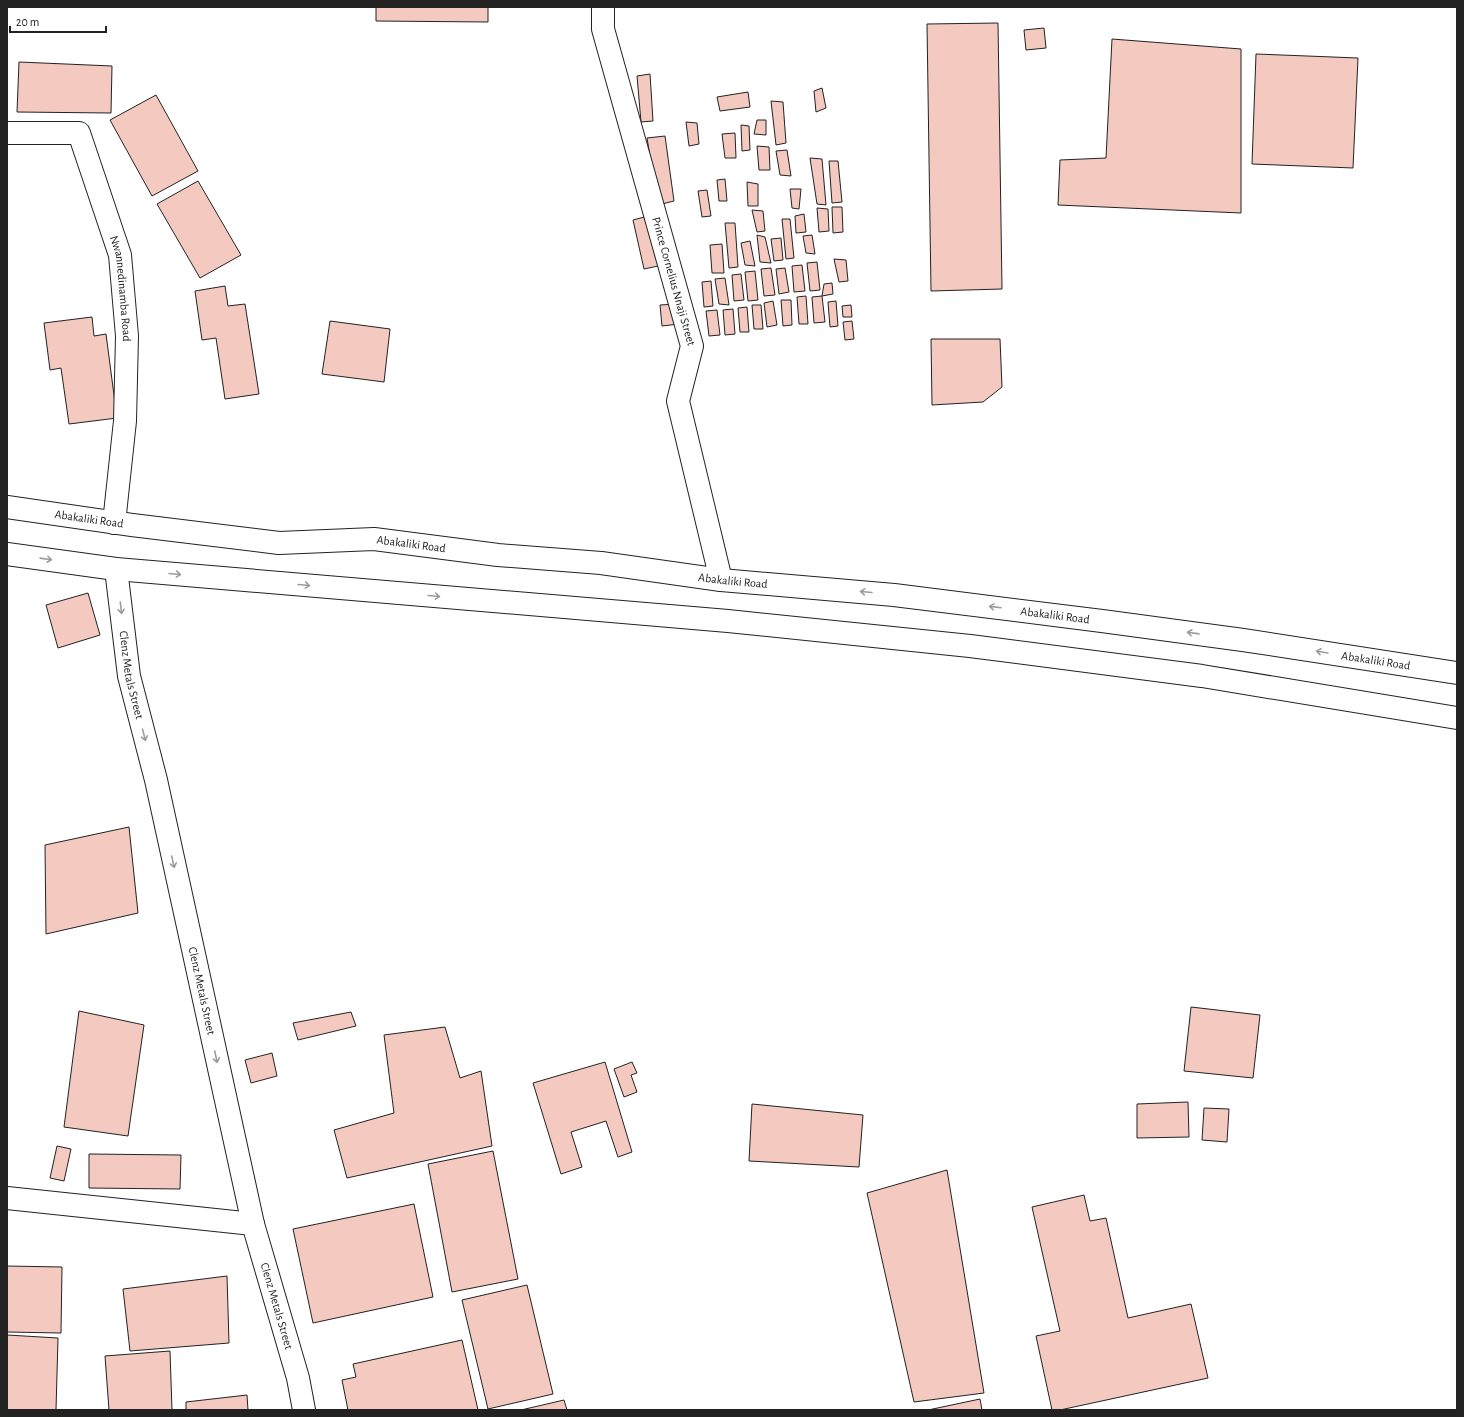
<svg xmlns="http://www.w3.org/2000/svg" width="1464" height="1417" font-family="'Alegreya Sans',sans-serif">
<rect width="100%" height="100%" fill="#fff"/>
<path fill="#f3c9c0" stroke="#222" d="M376 7H488V22L376 21Z
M998 23 1002 289 931 291 927 24Z
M1044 28 1046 48 1026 50 1024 30Z
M1112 39 1241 49V213L1058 205 1060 160 1106 158Z
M1256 54 1358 58 1353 168 1252 164Z
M19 62 112 66 111 113 17 112Z
M650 74 653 121 641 122 637 76Z
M822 88 826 108 816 112 814 91Z
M748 92 750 107 720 111 717 97Z
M156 95 198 171 152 196 110 120Z
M771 101 783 102 786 143 776 145Z
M757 120H766V135L754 134Z
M686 122 697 123 699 144 689 146Z
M741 125 749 126 750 150 742 151Z
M735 133 736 158H725L722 134Z
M665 136 674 201 658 205 647 138Z
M757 146 769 147 770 170H759Z
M787 150 791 176 780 175 776 151Z
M810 158 822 159 826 205 817 204Z
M829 161H838L842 202 832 203Z
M725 179 727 201H719L717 180Z
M198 181 241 255 200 278 157 204Z
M747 182 758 184V206H748Z
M790 189H801L799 209 792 208Z
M707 190 711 216 702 217 698 191Z
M832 207H842L843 232 833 233Z
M817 208 828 209 829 231 819 232Z
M752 210 763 211 765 231 757 232Z
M804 214 806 232 796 233 795 216Z
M652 215 663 265 644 269 633 220Z
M782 219H790L794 258 786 259Z
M725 223H735L738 267 729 268Z
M757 235 765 237 771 263 760 262Z
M812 235 815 254 806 253 803 236Z
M781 238 783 260 774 261 771 239Z
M750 241 755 266 745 265 741 243Z
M722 244 724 273H712L710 245Z
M834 259 846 260 848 281 839 282Z
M817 262 820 290 810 291 807 263Z
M802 265 805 291 794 292 792 266Z
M771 268 775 295 764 296 761 269Z
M785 268 789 292 779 294 776 269Z
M755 271 758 300 748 301 745 272Z
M741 274 744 300 734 301 732 275Z
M725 278 729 305 719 304 715 279Z
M711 281 713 306 704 307 702 282Z
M832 283 833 294 822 296 824 284Z
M225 286 228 306 245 304 259 394 225 399 216 338 202 340 195 291Z
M806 296 808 324H799L797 297Z
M822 296 825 322 814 323 812 297Z
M781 300H791L792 325 783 326Z
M773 301 777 325 767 327 764 303Z
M836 301 838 326 830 327 828 302Z
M677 304 679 324 662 326 660 305Z
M752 305H761L763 329H754Z
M851 305 852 317H843L842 306Z
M747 307 749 332H740L738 308Z
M733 309 735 334 725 335 723 310Z
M717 310 720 335 709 336 706 311Z
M92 317 94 336 106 334 117 418 69 424 61 368 50 370 44 323Z
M330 321 390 329 384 382 322 374Z
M852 321 854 339 845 340 843 322Z
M931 339H1000L1002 387 983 402 932 405Z
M88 593 100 635 58 648 46 605Z
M129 827 138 913 46 934 45 845Z
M1191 1007 1260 1015 1253 1078 1184 1071Z
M79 1011 144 1025 128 1136 64 1127Z
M351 1012 356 1026 298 1040 293 1023Z
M445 1027 460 1078 481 1071 492 1146 347 1178 334 1130 394 1113 384 1035Z
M272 1053 277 1076 251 1083 245 1060Z
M605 1062 632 1152 618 1157 606 1121 571 1132 582 1167 561 1174 533 1083Z
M632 1062 637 1073 631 1075 637 1092 624 1097 614 1069Z
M1188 1102 1189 1137 1137 1138V1104Z
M752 1104 863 1115 859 1167 749 1161Z
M1204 1108 1229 1109 1227 1142 1202 1140Z
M57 1146 71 1149 64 1181 50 1178Z
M493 1151 518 1279 452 1292 428 1164Z
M89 1154 181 1155 180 1189 89 1188Z
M947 1170 984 1393 914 1402 867 1193Z
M1084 1195 1090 1221 1106 1218 1128 1318 1191 1304 1208 1378 1060 1410H1052L1036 1336 1060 1331 1032 1207Z
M414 1204 433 1297 313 1323 293 1229Z
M7 1266 62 1267 61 1333 7 1332Z
M227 1276 229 1343 130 1351 123 1289Z
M527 1285 553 1394 488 1409 462 1300Z
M7 1335 58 1338 56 1410H7Z
M462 1340 478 1410H348L342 1380 356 1377 353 1364Z
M170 1351 172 1410H109L105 1356Z
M247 1395 248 1410H186V1402Z
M980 1399 982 1410H928Z
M564 1400 567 1410H521Z"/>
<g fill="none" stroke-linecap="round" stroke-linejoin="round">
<defs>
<g id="street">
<path id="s1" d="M603 7V29L692 346 678 401 721 580"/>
<path id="s2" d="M7 133H79L120 255 127 336 125 421 114 523"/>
<path id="s3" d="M116 569 129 676 156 780 253 1224 298 1378 304 1410"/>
<path d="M7 1198 253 1224"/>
</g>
<g id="highway">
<path id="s4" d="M7 507 132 525 279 543 374 539 498 555 601 563 721 580 894 595 1102 621 1243 640 1457 673"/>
<path d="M7 554 116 569 728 621 970 646 1202 676 1457 718"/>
</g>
</defs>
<use href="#street" stroke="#222" stroke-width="24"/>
<use href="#highway" stroke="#222" stroke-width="24"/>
<use href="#street" stroke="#fff" stroke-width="22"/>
<use href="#highway" stroke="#fff" stroke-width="22"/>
</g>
<defs><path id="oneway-shaft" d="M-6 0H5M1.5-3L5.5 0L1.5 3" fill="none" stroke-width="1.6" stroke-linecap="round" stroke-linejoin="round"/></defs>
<g stroke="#9c9c9c">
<use href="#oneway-shaft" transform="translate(46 559) rotate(8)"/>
<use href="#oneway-shaft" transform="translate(175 574) rotate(5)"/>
<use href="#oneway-shaft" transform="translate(304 585) rotate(5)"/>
<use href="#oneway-shaft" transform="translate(866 592) rotate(-175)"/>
<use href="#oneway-shaft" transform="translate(434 596) rotate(5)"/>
<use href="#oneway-shaft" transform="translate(995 607) rotate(-173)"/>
<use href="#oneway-shaft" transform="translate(121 608) rotate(83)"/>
<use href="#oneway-shaft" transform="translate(1193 633) rotate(-172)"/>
<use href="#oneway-shaft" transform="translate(1322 652) rotate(-171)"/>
<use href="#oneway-shaft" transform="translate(144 735) rotate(76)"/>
<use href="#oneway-shaft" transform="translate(173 862) rotate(78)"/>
<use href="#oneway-shaft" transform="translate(216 1057) rotate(78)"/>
</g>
<g text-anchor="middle" stroke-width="3" stroke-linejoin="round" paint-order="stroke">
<g font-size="12" fill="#222" stroke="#fff">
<text dy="4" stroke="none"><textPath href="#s1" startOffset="284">Prince Cornelius Nnaji Street</textPath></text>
<text dy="4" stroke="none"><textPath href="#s2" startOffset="234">Nwannedinamba Road</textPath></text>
<text dy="4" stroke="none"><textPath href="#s4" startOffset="83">Abakaliki Road</textPath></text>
<text dy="4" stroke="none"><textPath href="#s4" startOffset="407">Abakaliki Road</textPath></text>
<text dy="4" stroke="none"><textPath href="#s4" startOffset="731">Abakaliki Road</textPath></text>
<text dy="4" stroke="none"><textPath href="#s4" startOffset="1055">Abakaliki Road</textPath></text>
<text dy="4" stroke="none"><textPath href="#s4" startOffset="1379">Abakaliki Road</textPath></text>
<text dy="4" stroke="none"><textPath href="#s3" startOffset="107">Clenz Metals Street</textPath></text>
<text dy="4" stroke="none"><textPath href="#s3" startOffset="431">Clenz Metals Street</textPath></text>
<text dy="4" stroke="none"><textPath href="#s3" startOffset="755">Clenz Metals Street</textPath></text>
</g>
</g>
<rect width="1464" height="1417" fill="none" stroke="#222222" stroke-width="16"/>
<path d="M10 26v6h96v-6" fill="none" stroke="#222222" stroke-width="2"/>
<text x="16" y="26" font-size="12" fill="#222222" stroke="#ffffff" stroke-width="3" paint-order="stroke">20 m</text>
</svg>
